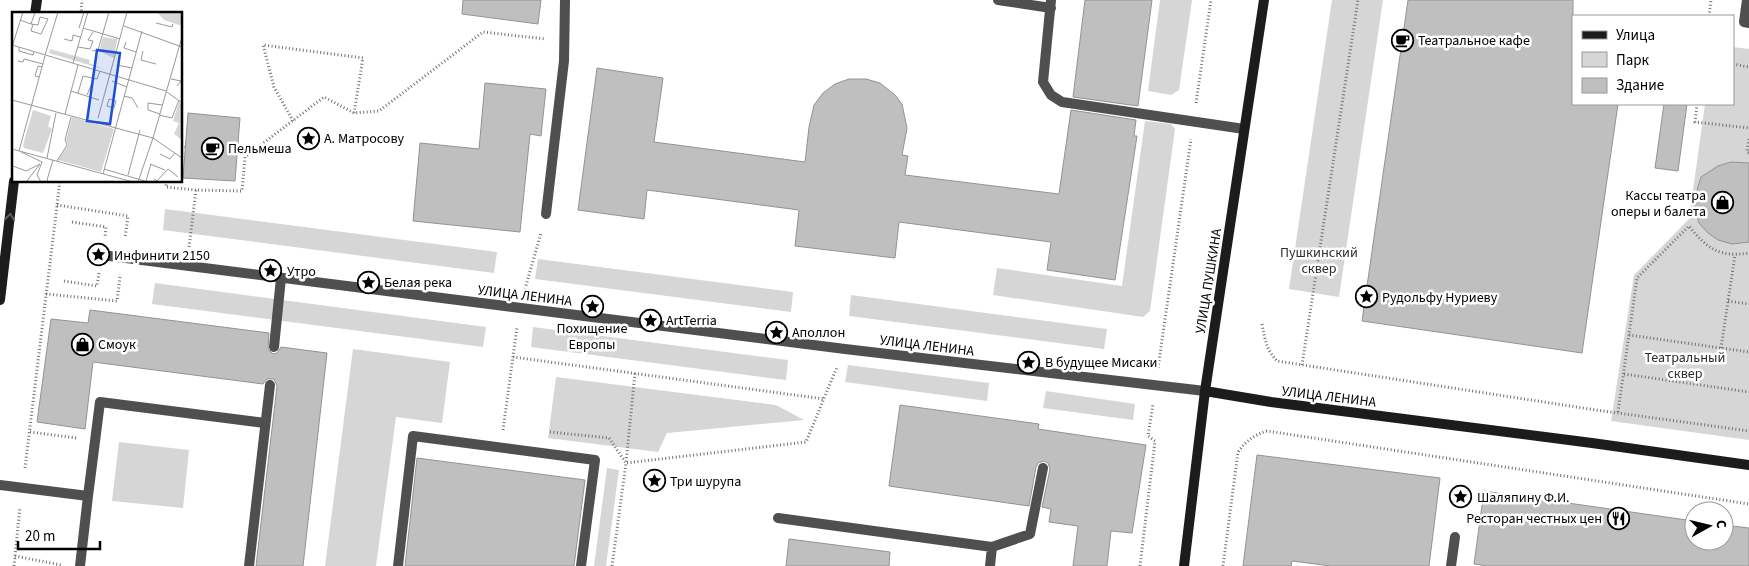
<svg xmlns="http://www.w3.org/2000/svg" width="1749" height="566" font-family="'Source Sans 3',sans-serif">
<rect width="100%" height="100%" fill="#fff"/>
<path fill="#d6d6d6" d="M1160 0H1192L1179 90 1171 95 1148 91Z
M1332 0H1383L1339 297 1289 289Z
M1733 47 1749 49V440L1611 421 1634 275 1689 219 1705 104H1733Z
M1145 121 1171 124 1175 129 1150 311 1143 317 993 295 997 268 1122 286Z
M165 209 497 252 494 273 163 230Z
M538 259 793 292 791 312 535 279Z
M155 283 486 327 483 347 152 304Z
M851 295 1107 329 1104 349 849 316Z
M533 327 788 360 786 380 531 347Z
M353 349 450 362 442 423 396 417 376 566H325Z
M848 365 989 383 987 401 845 382Z
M556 377 776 405 804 420 667 433 658 452 548 438Z
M1046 391 1135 404 1133 420 1043 408Z
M119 442 189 450 183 508 112 501Z
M607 468 619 470 606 566H594Z"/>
<path fill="#bfbfbf" stroke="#939393" d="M463 0H541L538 24 462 14Z
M1085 0H1152L1138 106 1073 97Z
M1408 0H1573V104H1618L1582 353 1362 321Z
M597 68 663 78 654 142 805 162 809 127 814 105 823 93 835 84 849 79H866L880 83 895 95 902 104 907 128 902 155 908 156 905 175 1059 194 1071 110 1136 120 1134 136H1137L1115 280 1047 270 1051 242 899 222 895 258 795 246 799 210 647 190 644 219 578 210Z
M485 83 546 89 541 136 530 134 520 232 413 221 420 143 479 149Z
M1664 104H1687L1678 171 1655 168Z
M188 113 240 118 235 181 183 178Z
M1731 162 1749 163V242L1732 244 1718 240 1708 233 1699 223 1695 210V197L1701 177 1718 166Z
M90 310 269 333 268 349 273 354 277 353 281 347 327 353 303 566H256L277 386 274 379H267L263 384 93 362 85 429 37 422 51 319 88 323Z
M900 405 1039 424 1038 429 1146 445 1132 533 1111 531 1107 566H1073L1078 526 1049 522 1051 509 1042 507 1050 469 1048 463 1044 461 1038 463 1036 467 1029 506 889 486Z
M1257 455 1440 478 1429 566H1331L1292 561 1291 566H1243Z
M417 458 585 480 574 566H405Z
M1484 491 1694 521V541H1724V525L1749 528V566H1488L1474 564Z
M789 539 890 552 889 566H786Z"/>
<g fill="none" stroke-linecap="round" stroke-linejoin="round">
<path stroke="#717171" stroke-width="3" stroke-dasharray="1 2.5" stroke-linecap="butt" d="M81 14 82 0
M1709 16 1711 0
M1733 64 1749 67
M1196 103 1211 0
M1697 104 1695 122 1749 128
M293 121 274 87 263 45 363 58 354 113
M1749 139 1747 152 1749 153
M181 147H185
M166 181V187L196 190
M57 205 128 216 125 238
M72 222 106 227 105 237
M189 247 196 190 242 191 245 157 324 97 354 113 379 111 483 32 546 39
M64 281 97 286 99 273
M525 289 541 233
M46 294 117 301 120 277
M1728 301 1749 304
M1262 324C1265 340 1266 349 1277 361L1596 410 1749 431
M1629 335 1749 352
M1721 348 1735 255
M513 357 824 399
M1302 365 1358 0
M1158 368 1191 139
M1624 374 1749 392
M1618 412 1637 278 1689 226C1706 248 1720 258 1749 253
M503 430 517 327
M30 432 77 438
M550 432 609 438 626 463 635 373
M25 468 60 181
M15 556 61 565
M14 566 20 507
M612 566 626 463 806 442 837 367
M1140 566 1155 441 1148 436 1153 404
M1223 566 1238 452C1246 441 1254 435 1267 431L1749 504"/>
<path stroke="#4f4f4f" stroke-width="10" d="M998 0 1051 8
M1051 0 1043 82 1051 95 1062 102 1244 129
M1747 0 1744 22 1749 23
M546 214 564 61 565 0
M274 347 281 278
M0 485 88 496 100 402 265 423
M778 518 992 547 1030 534 1043 468
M80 566 88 496
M249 566 270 385
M398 566 413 436 595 460 581 566
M990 566 992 547
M1451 566 1455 537"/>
<path stroke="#4f4f4f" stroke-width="10" d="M102 255 845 349 1205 391"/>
<path stroke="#1c1c1c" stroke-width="10" d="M35 14 37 0
M0 300 14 181
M1205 391 1271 402 1592 443 1749 465
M1184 566 1205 391 1264 0"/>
</g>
<defs><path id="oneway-chevron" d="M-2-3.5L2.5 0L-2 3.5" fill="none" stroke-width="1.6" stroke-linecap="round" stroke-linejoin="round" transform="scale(1.25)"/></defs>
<use stroke="#606060" href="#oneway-chevron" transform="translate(10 217) rotate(-83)"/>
<defs>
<symbol id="cafe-ring" viewBox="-11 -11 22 22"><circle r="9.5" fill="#fff" stroke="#000" stroke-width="1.5"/><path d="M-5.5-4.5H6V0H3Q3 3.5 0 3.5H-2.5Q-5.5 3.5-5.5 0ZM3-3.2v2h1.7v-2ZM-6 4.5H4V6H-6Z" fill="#000"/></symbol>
<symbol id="sight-ring" viewBox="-11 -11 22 22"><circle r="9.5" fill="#fff" stroke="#000" stroke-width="1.5"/><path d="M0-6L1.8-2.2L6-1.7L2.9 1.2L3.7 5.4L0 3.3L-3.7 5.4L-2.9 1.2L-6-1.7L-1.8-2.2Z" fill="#000"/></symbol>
<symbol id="shop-ring" viewBox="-11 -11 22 22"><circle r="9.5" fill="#fff" stroke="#000" stroke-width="1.5"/><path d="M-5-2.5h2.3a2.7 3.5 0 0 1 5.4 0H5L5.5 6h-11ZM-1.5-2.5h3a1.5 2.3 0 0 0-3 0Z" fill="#000"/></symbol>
<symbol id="restaurant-ring" viewBox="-11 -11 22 22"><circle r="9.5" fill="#fff" stroke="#000" stroke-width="1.5"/><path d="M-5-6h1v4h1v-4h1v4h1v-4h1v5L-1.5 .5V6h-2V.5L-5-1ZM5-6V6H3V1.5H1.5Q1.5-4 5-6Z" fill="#000"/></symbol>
</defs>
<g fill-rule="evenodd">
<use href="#cafe-ring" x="1390" y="28" width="25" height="25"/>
<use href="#sight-ring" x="296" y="126" width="25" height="25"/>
<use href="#cafe-ring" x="200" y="136" width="25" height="25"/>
<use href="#shop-ring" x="1710" y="190" width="25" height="25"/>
<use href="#sight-ring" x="86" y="242" width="25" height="25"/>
<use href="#sight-ring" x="258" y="258" width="25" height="25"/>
<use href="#sight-ring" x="356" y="270" width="25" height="25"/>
<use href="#sight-ring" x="1354" y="284" width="25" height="25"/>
<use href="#sight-ring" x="580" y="294" width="25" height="25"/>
<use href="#sight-ring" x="638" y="308" width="25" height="25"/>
<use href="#sight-ring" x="764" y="320" width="25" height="25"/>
<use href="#shop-ring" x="70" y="332" width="25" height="25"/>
<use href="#sight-ring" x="1016" y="350" width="25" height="25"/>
<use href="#sight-ring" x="642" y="468" width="25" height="25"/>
<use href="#sight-ring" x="1448" y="484" width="25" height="25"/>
<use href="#restaurant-ring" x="1606" y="506" width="25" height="25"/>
</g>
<g text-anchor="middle" stroke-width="5" stroke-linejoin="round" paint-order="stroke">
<g font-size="14" fill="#000" stroke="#fff" text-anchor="start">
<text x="1418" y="45">Театральное кафе</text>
<text x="324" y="143">А. Матросову</text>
<text x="228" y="153">Пельмеша</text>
<text x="1706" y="200" text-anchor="end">Кассы театра<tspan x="1706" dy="16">оперы и балета</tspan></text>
<text x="114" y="260">Инфинити 2150</text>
<text x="287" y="276">Утро</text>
<text x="384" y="287">Белая река</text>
<text x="1382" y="302">Рудольфу Нуриеву</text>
<text x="666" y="325">ArtTerria</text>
<text x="592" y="333" text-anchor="middle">Похищение<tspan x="592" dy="16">Европы</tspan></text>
<text x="792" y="337">Аполлон</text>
<text x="98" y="349">Смоук</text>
<text x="1045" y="367">В будущее Мисаки</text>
<text x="670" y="486">Три шурупа</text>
<text x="1477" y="502">Шаляпину Ф.И.</text>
<text x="1602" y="523" text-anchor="end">Ресторан честных цен</text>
</g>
<g font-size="14" fill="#2d2d2d" stroke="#fff">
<text x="1319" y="257">Пушкинский<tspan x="1319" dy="16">сквер</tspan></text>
<text x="1685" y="362">Театральный<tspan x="1685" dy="16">сквер</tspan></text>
</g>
<g font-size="14" fill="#000" stroke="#fff">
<text transform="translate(1208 281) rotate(-81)" y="5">УЛИЦА ПУШКИНА</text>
<text transform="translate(525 295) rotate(7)" y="5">УЛИЦА ЛЕНИНА</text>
<text transform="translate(927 345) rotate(7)" y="5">УЛИЦА ЛЕНИНА</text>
<text transform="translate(1329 396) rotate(7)" y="5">УЛИЦА ЛЕНИНА</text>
</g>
</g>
<g transform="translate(12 12)">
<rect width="170" height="170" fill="#fff"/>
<path d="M145 0H170V14L152 8ZM106 23 102 46 87 39 91 25 104 27ZM38 37 78 48 77 51 94 58 37 41ZM167 90 170 93V128L162 122 167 111 161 109ZM21 98 39 104 36 114 40 117 31 141 12 136 11 133ZM60 105 102 117 89 160 46 148 56 133 54 128Z" fill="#d6d6d6"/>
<path fill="none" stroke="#999" stroke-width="1" d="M8 8 19 12 23 0M144 11 160 15 161 12M19 12 26 13 28 5 36 7 29 22 19 19 21 12M112 14 170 35M67 16 72 0M71 16 108 27M52 27 60 29 61 23 68 25M114 30 112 36 124 40M0 33 154 79M0 35 11 0M7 35V39L21 43 22 40M66 35 78 37 81 29 76 28 81 20M80 39 86 38 97 0M131 39 129 48 144 52M33 43 46 0M6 49 11 50 12 47 31 52M61 51 76 0M105 53 120 56M98 62 115 0M27 65 23 64 26 54 30 55M159 67 169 69 165 74M100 69 115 75M59 79 87 88M155 80 170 91M66 81 71 64 85 67 88 59M75 83 82 66M112 84 120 86 126 96M97 87 104 89 102 96 95 94ZM0 88 141 126 170 146M53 102 66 53M148 102 136 98V91L150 93M147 103 160 106 167 88M86 106 98 62M141 126 170 25M0 137 121 170M7 139 33 44M9 140 30 150 25 163 29 170M148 142 158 147 163 141M35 146 44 101M45 149 55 133 53 128 59 105M138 152 153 158M1 154 14 159 28 152M92 157 136 170M91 162 130 19M116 163 128 118M142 167 145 169 156 157 166 165M134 169 139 152M14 170 28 152M37 170 35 168 41 148M126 170 141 126"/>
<path fill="#1d4ed8" fill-opacity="0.15" stroke="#1d4ed8" stroke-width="2.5" d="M85 38 108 41 98 112 75 109Z"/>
<rect width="170" height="170" fill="none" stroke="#000" stroke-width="2.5"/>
</g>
<rect x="1572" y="15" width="162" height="90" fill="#ffffff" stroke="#999999"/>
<rect x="1582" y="31" width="25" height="8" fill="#1c1c1c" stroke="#999999"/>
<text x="1616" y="40" font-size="15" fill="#000000">Улица</text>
<rect x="1582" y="52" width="25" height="15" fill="#d6d6d6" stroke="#999999"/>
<text x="1616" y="65" font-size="15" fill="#000000">Парк</text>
<rect x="1582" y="78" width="25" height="15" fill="#bfbfbf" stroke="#999999"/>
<text x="1616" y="90" font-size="15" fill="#000000">Здание</text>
<g transform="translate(1709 526) rotate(82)"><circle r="24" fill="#ffffff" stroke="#999999"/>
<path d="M0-4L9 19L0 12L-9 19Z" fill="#000000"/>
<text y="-8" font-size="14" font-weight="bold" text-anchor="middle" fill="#000000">С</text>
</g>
<path d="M18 541v8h82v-8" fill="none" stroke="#000000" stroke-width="2.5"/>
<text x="25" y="541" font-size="15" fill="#000000" stroke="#ffffff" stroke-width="4" paint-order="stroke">20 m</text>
</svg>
